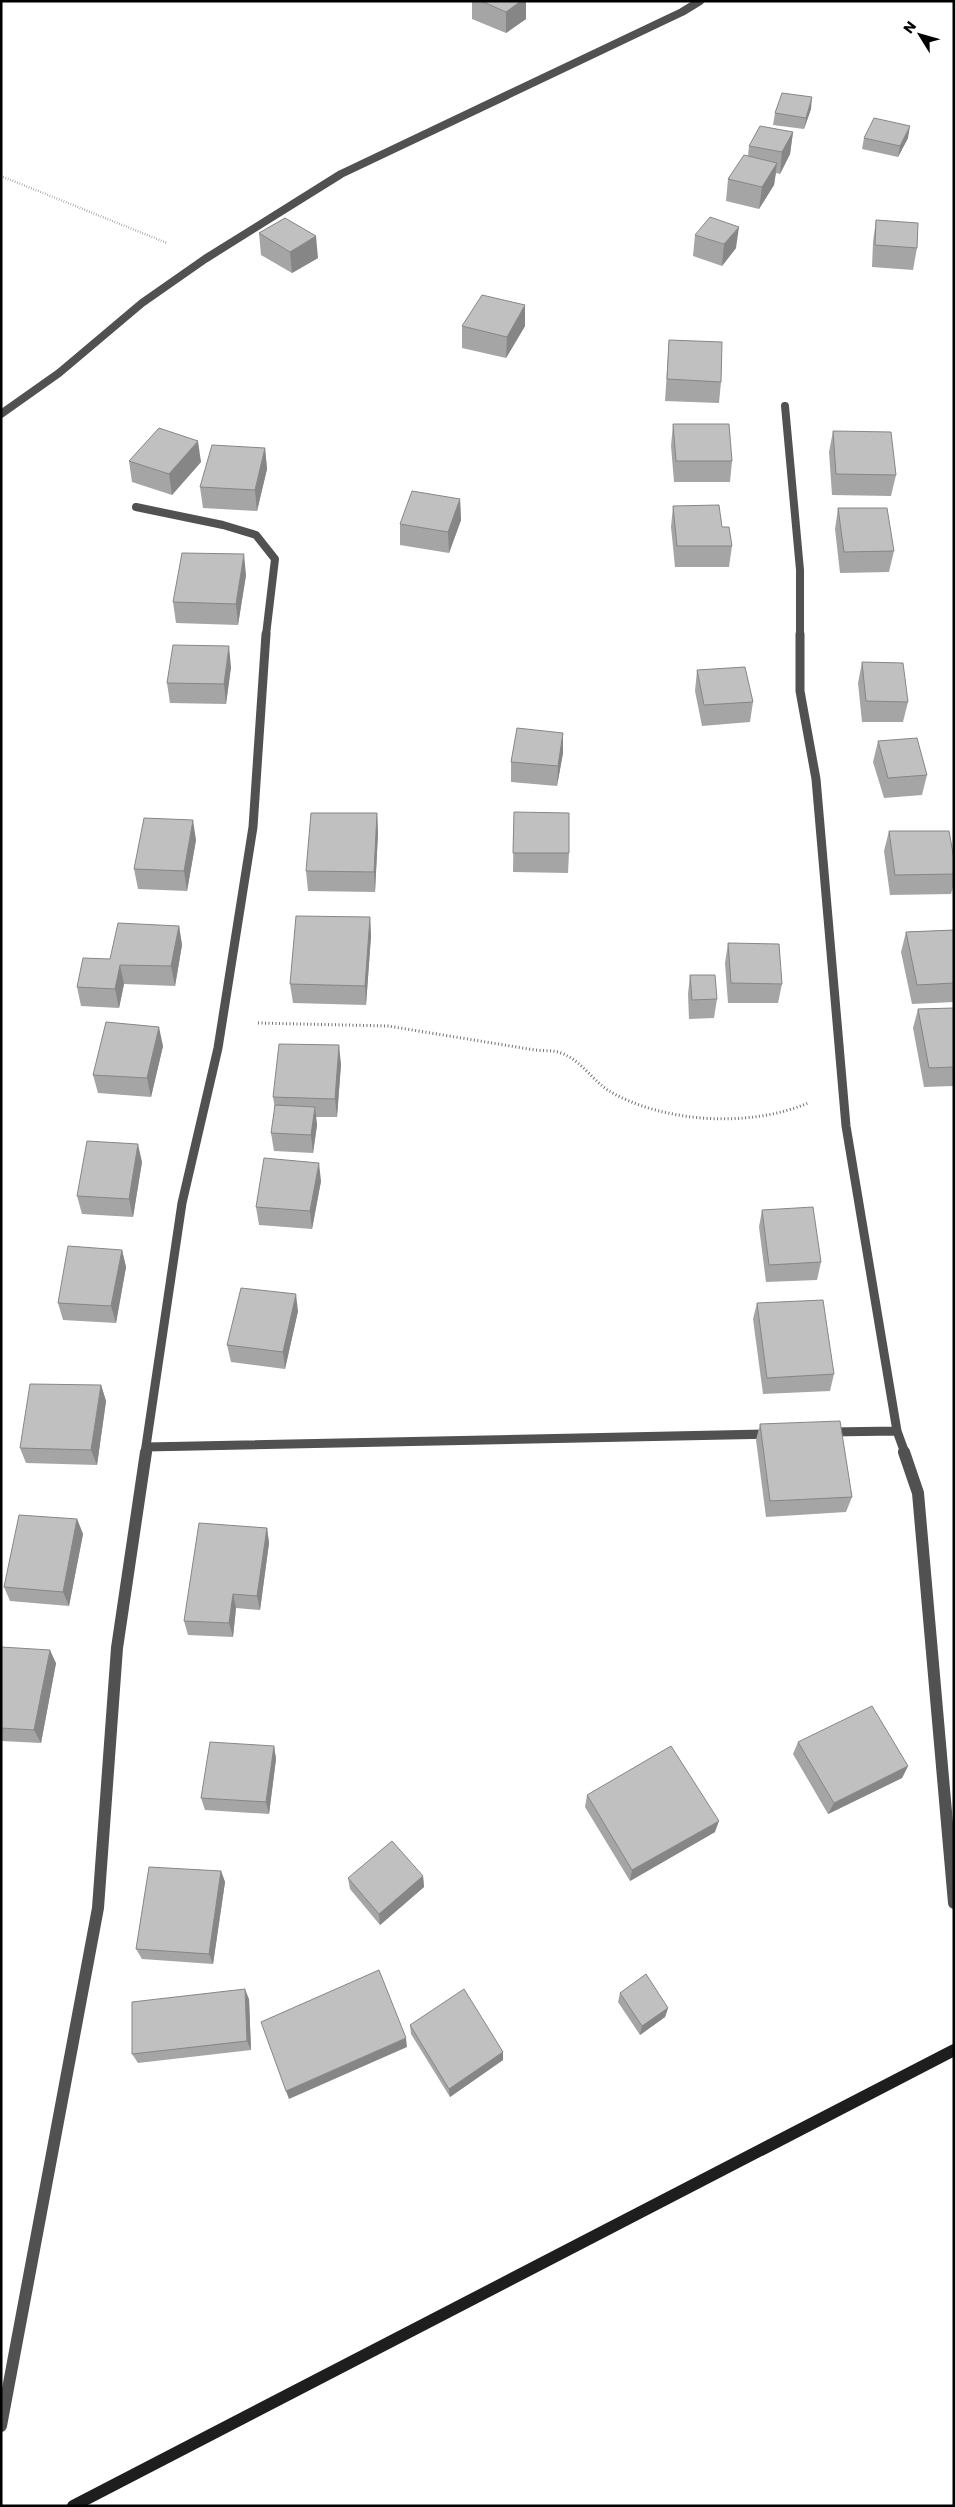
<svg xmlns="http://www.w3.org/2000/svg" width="955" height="2507" font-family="Poppins,sans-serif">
<rect width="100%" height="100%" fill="#fff"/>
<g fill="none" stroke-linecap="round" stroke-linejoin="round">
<path stroke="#737373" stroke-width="2.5" stroke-dasharray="0.5 2" stroke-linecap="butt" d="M1 176 167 243"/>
<path stroke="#737373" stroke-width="3" stroke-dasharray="1 2.5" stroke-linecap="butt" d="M258 1023 388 1026 535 1050C544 1051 553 1050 561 1053 581 1060 592 1080 609 1091 664 1123 750 1128 808 1103"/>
<path stroke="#515151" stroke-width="8" d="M785 406 800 570V635
M1 414 59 373 142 303 205 259 341 174 682 12 700 1
M136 507 223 525 256 535 275 559 266 635"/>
<path stroke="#515151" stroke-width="9" d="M800 634V691L816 779 846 1126 897 1431 905 1453
M829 1432 897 1431
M146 1447 770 1434
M145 1453 182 1203 218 1048 253 827 266 634"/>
<path stroke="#515151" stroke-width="12" d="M904 1452 918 1493 954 1903
M1 2426 98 1908 117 1648 146 1452"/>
<path stroke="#1e1e1e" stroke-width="12" d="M73 2506 954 2050"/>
</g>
<path fill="#a5a5a5" d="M472 1H526V19L506 33 472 19Z
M811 109 804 129 773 125 775 113Z
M793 132 790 154 780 174 776 173 774 185 759 209 726 201 728 179 748 156 749 146Z
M864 138H908L898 157 862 149Z
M876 220 917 248 913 270 872 267 873 242Z
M259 233 318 258 292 273 261 255Z
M695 235 736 248 722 266 693 256Z
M462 326H525L506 358 462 348Z
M669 340 721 382 719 403 665 401Z
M673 424 732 461 730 482H674L671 446Z
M833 431 896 475 891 496 832 495 829 452Z
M265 448 267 469 257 511 203 508 200 487Z
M129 461 201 462 172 495 132 482Z
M460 499 461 520 449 553 400 545V524Z
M673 506 722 527 732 546 729 567H675L671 527Z
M838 508 894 551 889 572 840 573 835 529Z
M246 575 238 625 176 623 173 602Z
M862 662 908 702 903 722H862L858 683Z
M231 667 226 704 170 703 167 683Z
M697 670 753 702 750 722 702 726 695 691Z
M563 733V753L557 786 511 782V762Z
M878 741 927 775 922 795 884 798 873 762Z
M514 812 569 853 568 873 513 872Z
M377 813 378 833 375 892 308 891 306 871Z
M889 831 954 859V884L951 894 890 895 884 851Z
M196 840 187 891 138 889 134 869Z
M370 917 371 936 366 1005 293 1003 290 984Z
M179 926 182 945 175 986 124 984 119 1008 81 1006 77 987 110 959Z
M954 930V1002L912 1004 901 952 906 932Z
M728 943 782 984 778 1003H728L725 963Z
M690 975 717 999 714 1018 689 1019 688 994Z
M954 1008V1086L924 1087 913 1028 918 1009Z
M163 1046 151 1097 98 1093 93 1075Z
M341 1064 337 1117H316L317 1125 313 1153 274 1151 271 1133 275 1109 273 1097Z
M142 1162 133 1217 82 1214 77 1196Z
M321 1181 312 1229 259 1225 256 1207Z
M762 1210 821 1262 817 1280 766 1282 759 1227Z
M122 1250 126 1267 116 1323 63 1320 58 1303Z
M757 1303 834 1374 830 1391 763 1394 753 1319Z
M298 1311 285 1369 231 1362 227 1345Z
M101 1385 106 1401 97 1465 26 1463 20 1448Z
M760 1424 852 1497 846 1512 766 1517 756 1440Z
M77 1519 83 1534 69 1606 10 1601 4 1587Z
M267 1528 269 1543 260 1610 236 1608 233 1637 188 1635 184 1621Z
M1 1647 56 1663 41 1743 1 1741Z
M798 1742 908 1766 902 1778 828 1814 793 1754Z
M274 1746 276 1759 269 1814 205 1810 201 1798Z
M587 1795 715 1832 630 1881 585 1807Z
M221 1871 225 1882 213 1964 142 1959 136 1949Z
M423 1876 424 1887 380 1925 350 1889 348 1878Z
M620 1993 668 2008 665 2017 640 2035 618 2002Z
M249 1999 251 2050 138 2063 132 2054Z
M410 2025 503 2052V2060L450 2097 411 2034Z"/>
<path fill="#868686" d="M521 1H526V19L506 33V12Z
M812 97 811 109 804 129 806 118Z
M910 126 908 138 898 157 900 146Z
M793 132 790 154 780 174 782 152Z
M777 163 774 185 759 209 762 187Z
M739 227 736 248 722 266 724 244Z
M316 236 318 258 292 273 290 252Z
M525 305V326L506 358 507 337Z
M198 441 201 462 172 495 169 474Z
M265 448 267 469 257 511 255 490Z
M460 499 461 520 449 553 448 532Z
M244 554 246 575 238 625 236 604Z
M229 646 231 667 226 704 224 684Z
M563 733V753L557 786 558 766Z
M377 813 378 833 375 892 374 872Z
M193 820 196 840 187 891 184 871Z
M370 917 371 936 366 1005 365 986Z
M179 926 182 945 175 986 171 966Z
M120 965 124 984 119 1008 115 989Z
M159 1027 163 1046 151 1097 147 1078Z
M339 1045 341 1064 337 1117 335 1099Z
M315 1107 317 1125 313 1153 311 1135Z
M138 1144 142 1162 133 1217 129 1199Z
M319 1163 321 1181 312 1229 310 1211Z
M122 1250 126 1267 116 1323 111 1306Z
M296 1294 298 1311 285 1369 283 1352Z
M101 1385 106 1401 97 1465 91 1450Z
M77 1519 83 1534 69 1606 63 1592Z
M267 1528 269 1543 260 1610 257 1596Z
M233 1594 236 1608 233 1637 229 1623Z
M50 1650 56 1663 41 1743 34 1730Z
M274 1746 276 1759 269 1814 266 1802Z
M908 1766 902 1778 828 1814 834 1803Z
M719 1821 715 1832 630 1881 632 1870Z
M221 1871 225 1882 213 1964 209 1954Z
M423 1876 424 1887 380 1925 379 1914Z
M245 1989 249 1999 251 2050 247 2041Z
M668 2008 665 2017 640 2035 642 2026Z
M406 2038 407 2047 289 2099 286 2091Z
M503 2052V2060L450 2097 449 2089Z"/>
<path fill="#c0c0c0" stroke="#868686" d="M481 1H521L506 12Z
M782 93 812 97 806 118 775 113Z
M874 118 910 126 900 146 864 138Z
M760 126 793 132 782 152 749 146Z
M744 155 777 163 762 187 728 179Z
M710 217 739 227 724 244 695 235Z
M285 218 316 236 290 252 259 233Z
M876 220 918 223 917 248 875 245Z
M482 295 525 305 507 337 462 326Z
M669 340 722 342 721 382 667 379Z
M673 424H729L732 461H676Z
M159 428 198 441 169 474 129 461Z
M833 431 891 432 896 475 836 474Z
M212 445 265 448 255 490 200 487Z
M412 491 460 499 448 532 400 524Z
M719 505 722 527H729L732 546H677L673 506Z
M838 508H887L894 551 844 552Z
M182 553 244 554 236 604 173 602Z
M173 645 229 646 224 684 167 683Z
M862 662 903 663 908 702 866 701Z
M745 667 753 702 704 705 697 670Z
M517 728 563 733 558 766 511 762Z
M917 738 927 775 888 778 878 741Z
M514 812 569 813V853H513Z
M311 813H377L374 872 306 871Z
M144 818 193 820 184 871 134 869Z
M889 831H949L954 859V874L895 875Z
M296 916 370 917 365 986 290 984Z
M118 923 179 926 171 966 120 965 115 989 77 987 83 958 110 959Z
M954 930V983L917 985 906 932Z
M728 943 779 944 782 984 731 983Z
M690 975H715L717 999 692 1000Z
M954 1008V1067L929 1068 918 1009Z
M106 1022 159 1027 147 1078 93 1075Z
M279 1044 339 1045 335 1099 273 1097Z
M275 1105 315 1107 311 1135 271 1133Z
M87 1141 138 1144 129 1199 77 1196Z
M264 1158 319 1163 310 1211 256 1207Z
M813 1207 821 1262 769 1265 762 1210Z
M68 1246 122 1250 111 1306 58 1303Z
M241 1288 296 1294 283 1352 227 1345Z
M823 1300 834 1374 767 1378 757 1303Z
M30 1384 101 1385 91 1450 20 1448Z
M840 1421 852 1497 770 1501 760 1424Z
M19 1515 77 1519 63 1592 4 1587Z
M199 1523 267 1528 257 1596 233 1594 229 1623 184 1621Z
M1 1647 50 1650 34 1730 1 1728Z
M872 1706 908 1766 834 1803 798 1742Z
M210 1742 274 1746 266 1802 201 1798Z
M671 1746 719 1821 632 1870 587 1795Z
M392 1841 423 1876 379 1914 348 1878Z
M149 1867 221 1871 209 1954 136 1949Z
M379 1970 406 2038 286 2091 261 2022Z
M646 1974 668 2008 642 2026 620 1993Z
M245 1989 247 2041 132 2054V2002Z
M464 1989 503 2052 449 2089 410 2025Z"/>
<rect width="955" height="2507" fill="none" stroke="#000000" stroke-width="5"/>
<g transform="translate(920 35) rotate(307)" stroke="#ffffff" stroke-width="4" paint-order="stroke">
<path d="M0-4L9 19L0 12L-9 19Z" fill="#000000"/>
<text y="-8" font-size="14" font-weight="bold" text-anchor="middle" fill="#000000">N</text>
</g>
</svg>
